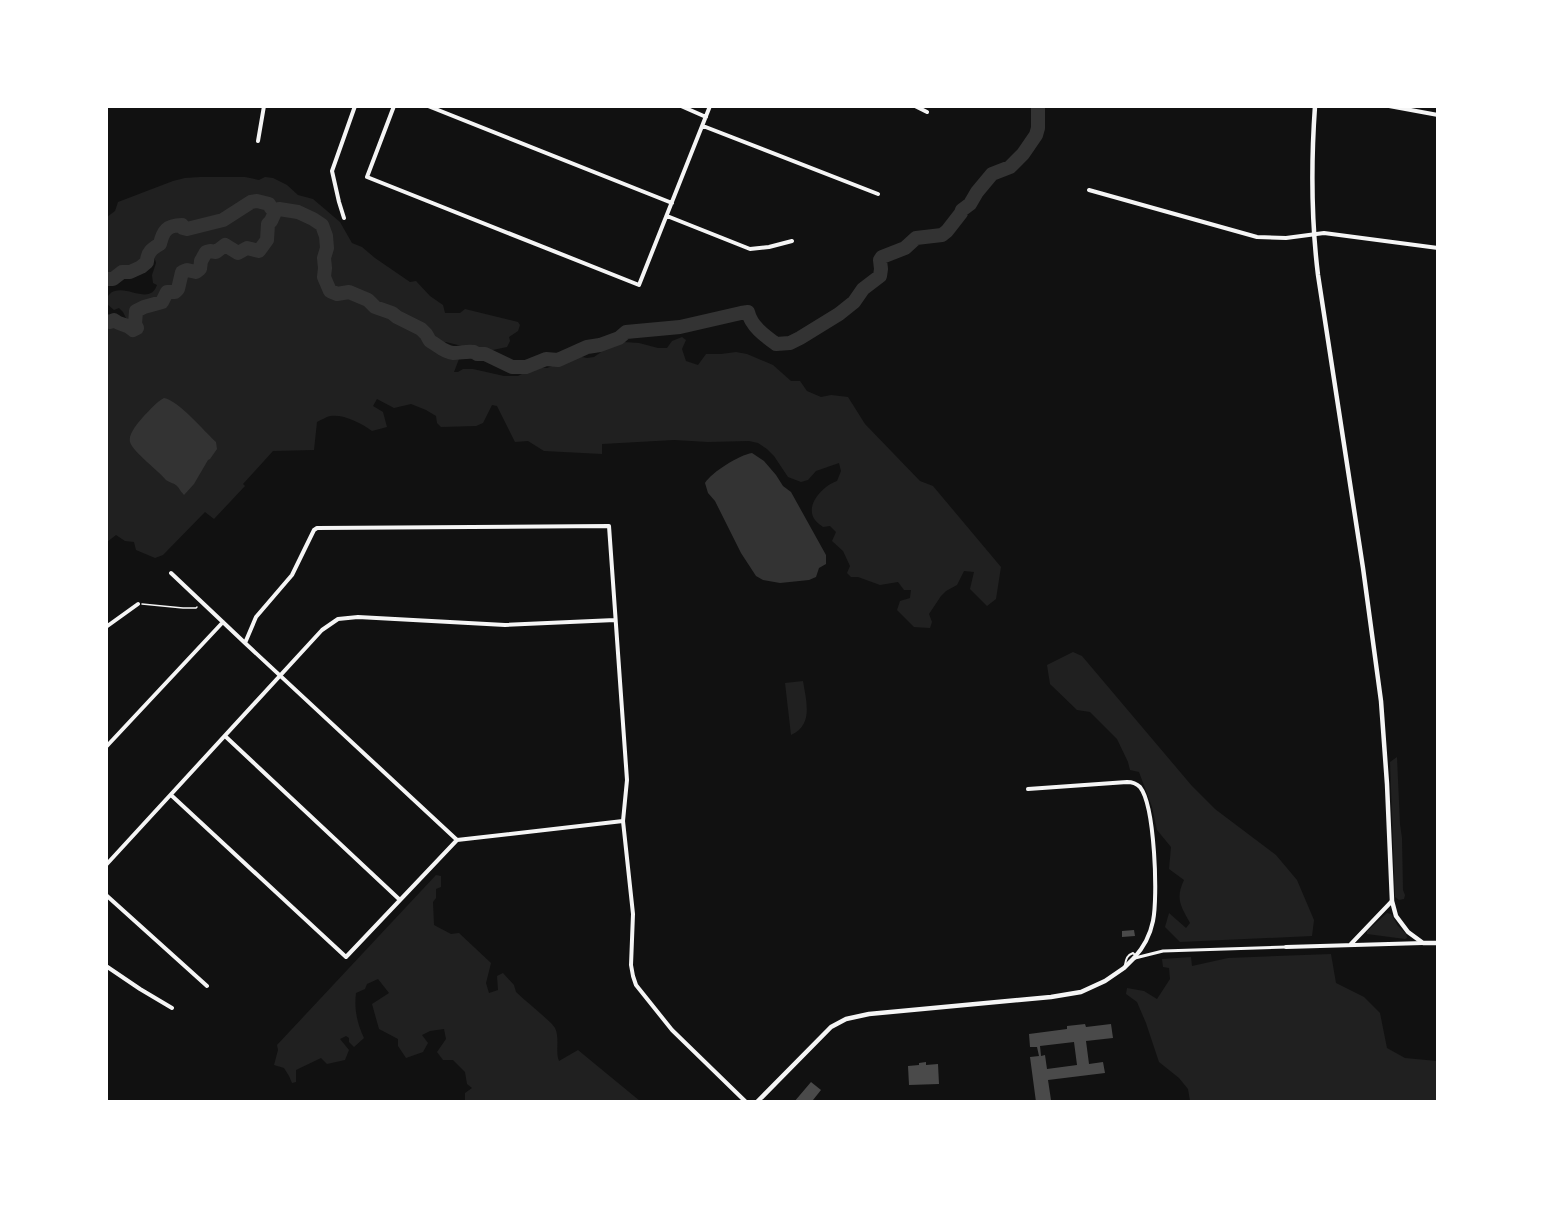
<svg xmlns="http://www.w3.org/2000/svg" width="1544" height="1208" font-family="Montserrat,sans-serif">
<rect width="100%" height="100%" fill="#111"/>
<path fill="#202020" d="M200 177H245L259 180 265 177 273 178 287 185 298 195 313 199 340 222 352 243 362 247 375 258 410 282 416 281 430 296 443 305 445 313H460L465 309 518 322 520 325 518 331 509 337 510 341 507 347 488 351 478 350 446 342 438 347 437 352 447 356H457L459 359 454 372H458L463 369H473L504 376H518L535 367 547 368 577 356 587 358 594 357 610 346 624 342 639 343 658 348H667L672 341 682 337 686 340 682 349 686 361 698 365 706 354H721L736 352 747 354 773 365 791 381H800L807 391 821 397 831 395 848 397 865 424 920 481 933 486 1001 567 996 599 987 606 970 589 974 572 964 571 957 585 946 591 941 596 929 614 932 622 930 628 914 627 897 610 900 601 910 598 911 590H904L898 582 880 585 858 577H851L847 573 850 566 843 551 832 541 836 532 830 526 823 527C821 525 817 523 815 520 804 505 824 485 837 481L841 471 839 463 816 471 808 480 801 482 788 477 774 456 767 449 758 443 749 441 708 442 674 440 602 444V454L544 451 528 441 515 442 497 406 492 405 483 423 476 426 441 427 437 423 436 416 426 410 411 404 394 408 377 399 373 406 383 412 387 427 372 431C361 423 344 414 330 416 326 417 321 420 317 422L314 450 273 451 243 484 245 486 214 519 205 512 163 555 155 558 136 550 134 542 125 541 116 535 107 542V321L110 322 114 320C121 325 126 323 133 330L137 328 135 324 127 320 123 312 119 308 114 310 107 304V297C109 295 112 291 115 291 129 286 150 305 157 285L153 283 152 275 156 263 154 256 160 245C151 248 147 252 147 262 138 270 134 269 123 272 119 273 114 278 110 280L107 278V217L115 211 118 202 173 181 185 178Z
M1073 652 1082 656 1192 786 1215 809 1276 855 1297 880 1314 920 1312 936 1180 942 1165 927 1169 913 1186 928 1190 923C1181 906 1175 899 1184 880L1169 869 1171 847 1157 830 1152 807 1139 772 1130 770 1128 762 1117 739 1090 712 1077 710 1050 684 1047 665Z
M803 681C806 700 814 725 791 735L785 683Z
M1397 757 1400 824 1402 838 1403 890 1405 895 1404 899 1399 900 1395 897 1390 762Z
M436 875 441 876V887L436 889V898L433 902 434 925 451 934 459 933 491 963 486 983 489 993 498 990 497 976 503 973 514 985 516 992C523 999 552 1022 555 1028 560 1038 555 1052 559 1061L578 1050 640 1101H465V1093L472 1088 467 1084 465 1072 453 1060H443L437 1052 446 1039 444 1029 430 1031 422 1035 428 1043 423 1052 406 1058 398 1046V1039L379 1029 372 1004 389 993 378 979 367 984 365 989 356 993C354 1009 357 1023 364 1038L354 1047 349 1042V1038L346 1036 340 1039 349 1050 345 1060 327 1064 321 1058 296 1070V1082L292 1083 289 1076 284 1068 274 1065 278 1050 277 1045Z
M1387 913 1391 914 1398 926 1406 934 1407 938 1405 939 1367 934V931Z
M1331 954 1336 983 1364 997 1380 1013 1387 1048 1405 1058 1437 1061V1101H1190L1188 1089 1179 1078 1159 1062 1146 1023 1137 1002 1126 994 1127 988 1144 991 1157 999 1170 979 1169 968 1163 967 1162 959 1191 957 1192 966 1228 958Z"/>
<path fill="#333" d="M164 398C179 401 204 431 216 442L217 449 210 459 208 460 194 484 184 495C182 493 180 490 178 487 175 483 170 483 166 480 159 471 133 452 130 442 128 434 138 423 143 417 150 410 156 402 164 398Z
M752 453 764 461 776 475 783 486 791 492 826 555V564L819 568 816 577 809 580 780 583 763 580 756 576 741 553 715 501 708 493 705 483C712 472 739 455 752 453Z"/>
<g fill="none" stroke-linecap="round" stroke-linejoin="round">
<path stroke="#333" stroke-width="14" d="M106 279H113L122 272H130L141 267 147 262C147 252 152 249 160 244 163 231 167 225 182 225L183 228 187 229 223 220 251 202 257 201 269 204 271 208 276 210
M106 321 110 322 114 320C121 326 126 323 133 330L137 328 135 324 136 311 144 307 162 302 167 292H175L178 289 182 272 187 270 196 272 200 269 201 261 206 252 210 251 216 252 225 245 238 253 247 248 259 251 267 240 268 224 271 221 276 210 279 209 298 212 313 219 322 225 326 236 327 248 324 258 325 268 324 277 330 291 337 294 349 292 368 300 375 307 392 313 397 317 421 329 426 334 430 341C438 345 443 352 453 353 460 353 467 351 474 352L477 354H485L512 367H526L546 359 558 360 587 347 600 345 619 338 626 332 680 327 741 313 748 312C751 326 765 336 776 344L790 343 800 338 839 314 854 302 863 289 880 276 881 269 880 260 882 257 905 248 916 238 942 235 947 231 961 213 962 210 970 204 977 192 992 174 1010 167 1023 154 1036 135 1038 128V106"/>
</g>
<path fill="#4a4a4a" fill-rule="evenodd" d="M1134 930 1135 936 1122 937V931Z
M1085 1024 1086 1027 1111 1024 1113 1038 1086 1041 1089 1064 1103 1062 1105 1073 1048 1080 1051 1100 1036 1102 1030 1057 1039 1056 1037 1047H1030L1029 1034 1067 1029V1026ZM1074 1042 1077 1065 1047 1069 1045 1055 1041 1056 1040 1046Z
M926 1062V1065L938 1064 939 1084 909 1085 908 1066 919 1065V1063Z
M811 1082 821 1090 813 1100 815 1102H794Z"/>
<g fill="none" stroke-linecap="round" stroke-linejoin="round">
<path stroke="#f5f5f5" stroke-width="1.5" d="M142 604 183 608H196L197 607"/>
<path stroke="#f5f5f5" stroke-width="2" d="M1125 965C1126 959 1127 955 1133 953L1135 955"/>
<path stroke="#f5f5f5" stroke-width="3" d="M1135 958 1163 951 1286 947"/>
<path stroke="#f5f5f5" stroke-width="4" d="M394 106 367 177 639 285 710 106
M428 106 672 203
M681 106 706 117
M915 106 927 112
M1389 106 1438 115
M703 126 878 194
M258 141 264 106
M1089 190 1257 237 1286 238 1324 233 1438 248
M667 216 750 249 769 247 792 241
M344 218 339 202 332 171 355 106
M171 573 245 643 256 617 292 575 314 530 317 528 609 526 627 780 623 821 633 914 631 965 633 976 636 985 672 1030 746 1102
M106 627 138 604
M245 643 457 840
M225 736 400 900
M106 747 223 622
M1028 789 1127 782C1132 782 1136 783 1140 787 1155 806 1158 897 1153 921 1150 936 1144 947 1134 958
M171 795 346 957 457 840
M457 840 623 821
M106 865 322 630 338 619 358 617 505 625 615 620
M106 895 207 986
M1350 945 1392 901
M1286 947 1423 943
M106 966 140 989 172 1008"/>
<path stroke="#f5f5f5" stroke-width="4.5" d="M1315 106C1311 163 1311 218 1318 275L1363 568 1381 701 1387 784 1392 901 1396 916 1408 932 1423 943H1438
M757 1102 831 1027 846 1019 869 1014 1051 997 1081 992 1105 981 1124 968 1134 958"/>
</g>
<rect width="1544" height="1208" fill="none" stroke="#ffffff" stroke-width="216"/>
</svg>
